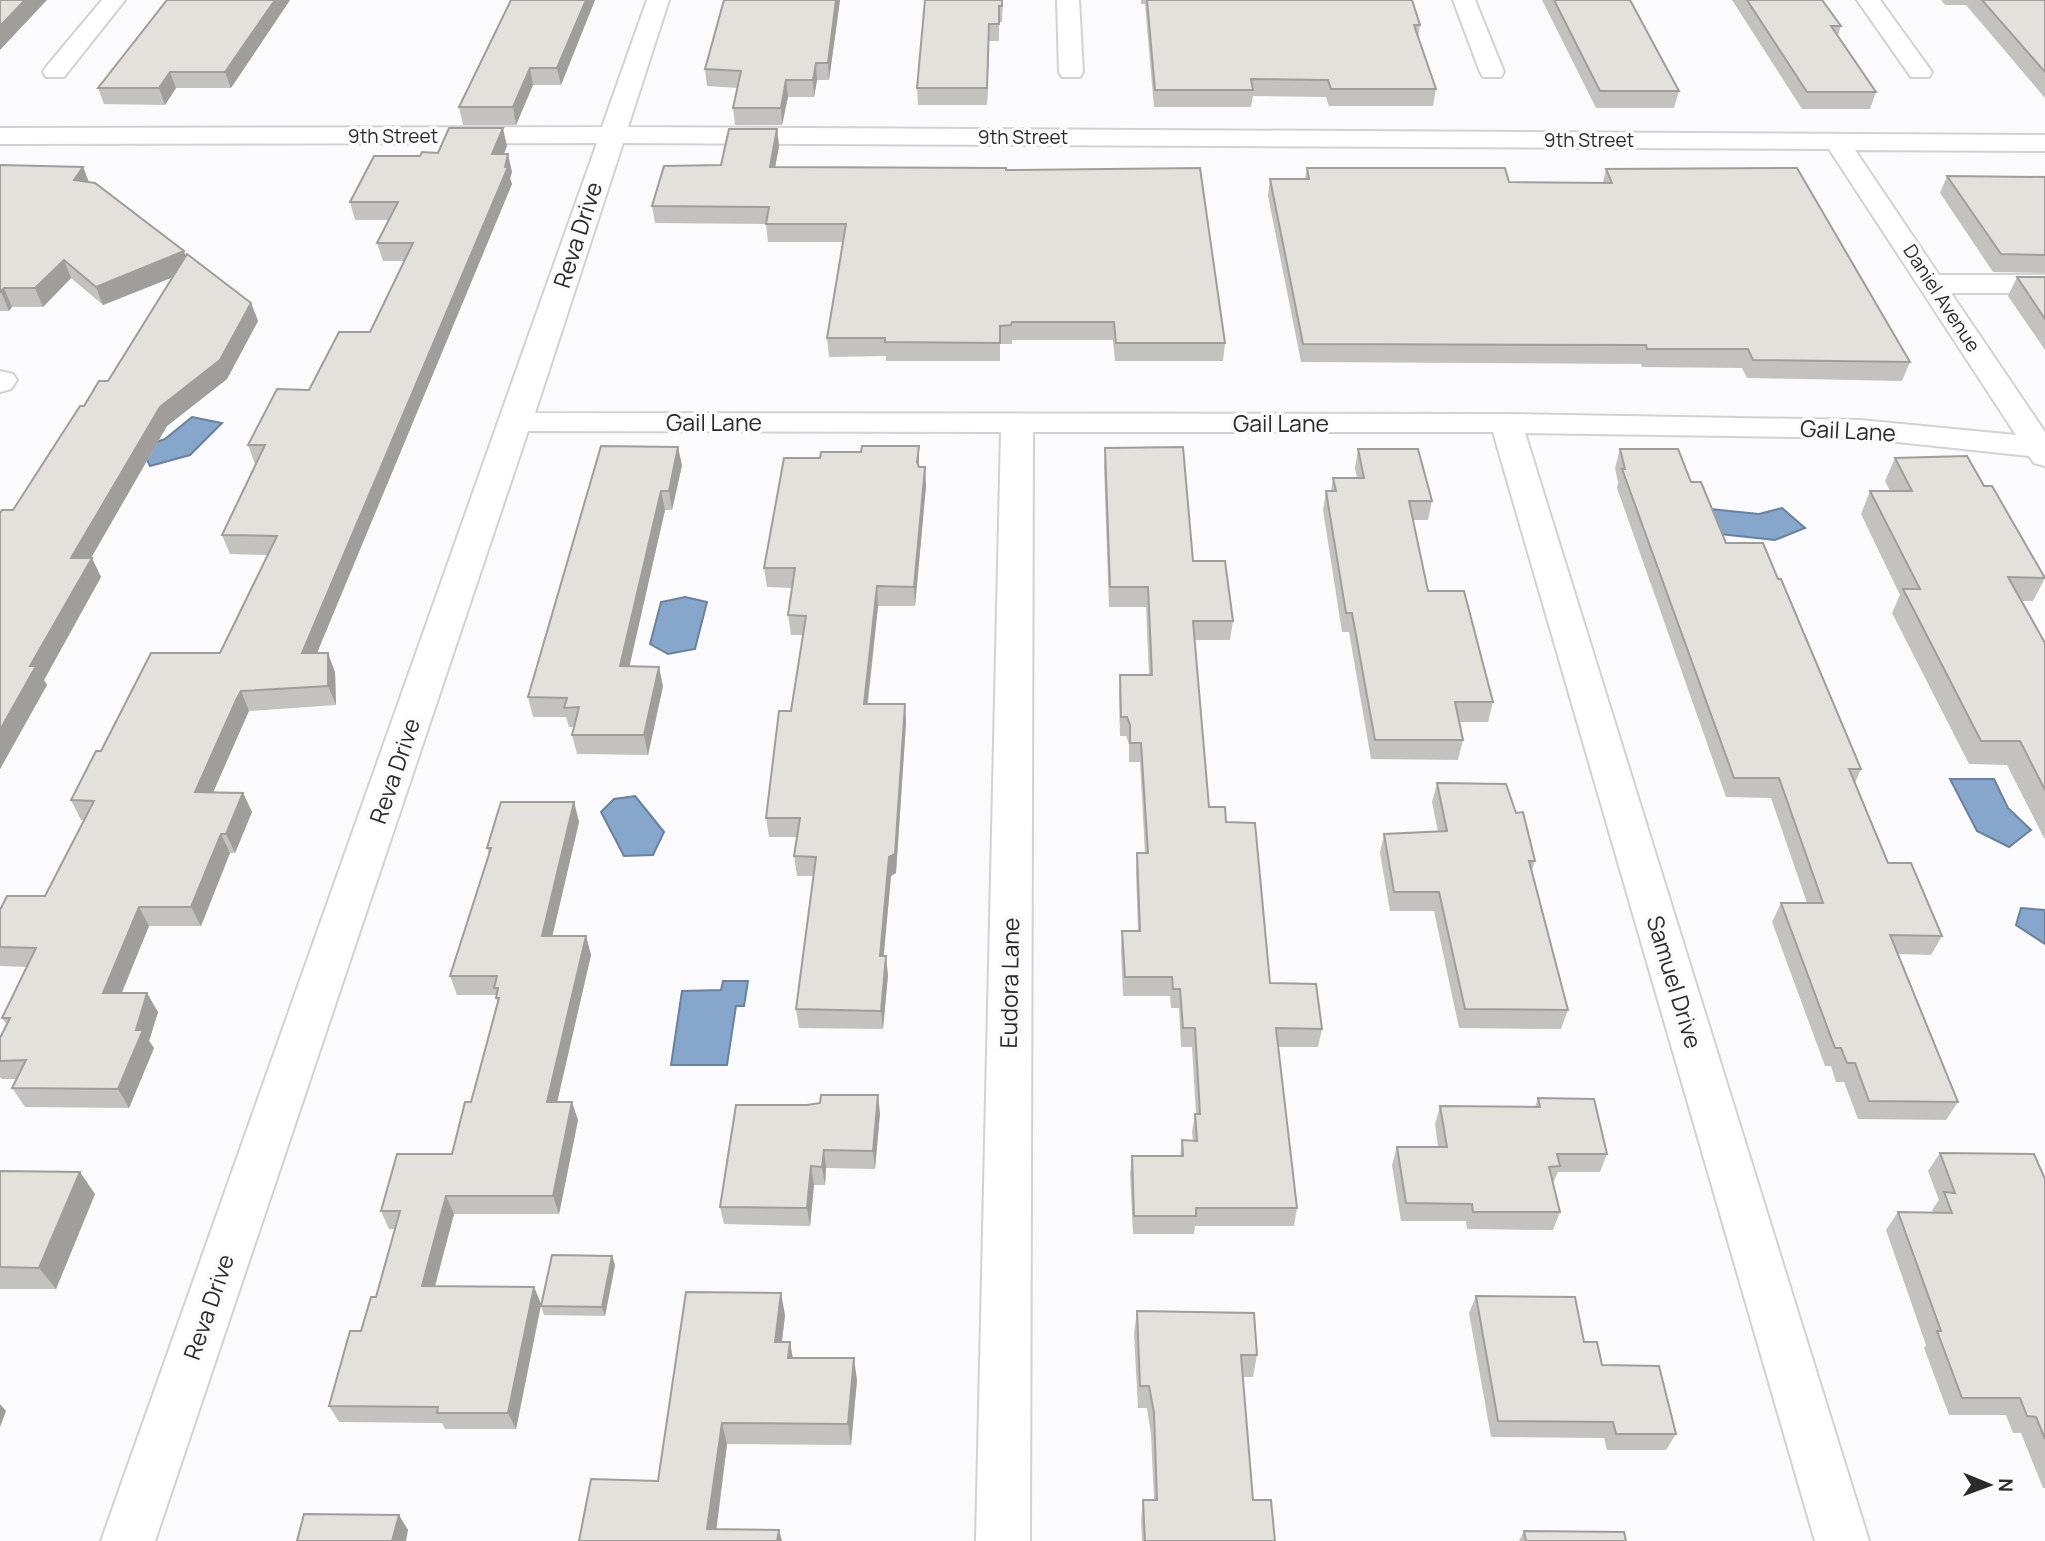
<svg xmlns="http://www.w3.org/2000/svg" width="2045" height="1541" font-family="Manrope,sans-serif">
<rect width="100%" height="100%" fill="#fbfbfe"/>
<path fill="#86a6cb" stroke="#6b819c" stroke-width="2" d="M192 417 222 423 190 455 150 466 141 447 165 439Z
M1782 508 1805 528 1775 540 1720 534 1710 509 1759 514Z
M685 597 707 602 695 649 668 654 650 644 661 602Z
M1950 779H1994L2008 808 2031 830 2009 847 1977 831Z
M635 796 664 832 653 855 624 856 601 812 614 799Z
M2021 908 2045 910V944L2016 925Z
M723 981H748L744 1006H736L727 1065H671L682 991 721 990Z"/>
<g fill="none" stroke-linecap="round" stroke-linejoin="round">
<defs>
<path id="minor" d="M102 0H125L64 77H46L43 72 46 67Z
M647 0H669L628 127 2045 135V151L1855 150 1939 275H2045V293H1951L2045 432V466L2034 463 2029 456 1860 438 1525 433 1869 1541H1815L1493 432H1033L1030 1541H976L1001 432 528 431 155 1541H101L597 143 0 144V128L602 127ZM623 143 1829 149 2016 435 1860 420 1506 414 535 413Z
M1057 0H1079L1083 72 1080 77H1062L1059 72Z
M1453 0H1475L1504 72 1501 77H1483L1480 72Z
M1857 0H1880L1932 72 1929 77H1911Z
M0 371 13 374 17 380 11 389 0 392Z"/>
</defs>
<use href="#minor" stroke="#d2d2d6" stroke-width="4"/>
<use href="#minor" fill="#fff" fill-rule="evenodd"/>
</g>
<path fill="#c4c2be" d="M290 0 231 88H176L165 105 104 104 98 88Z
M511 0H595L561 85H533L516 125H463L459 107Z
M724 0H840L829 80H817L814 97H788L782 125H735L733 108 738 88 707 86 705 69Z
M1003 0 1002 22H999V41H989L987 105H918L917 88Z
M1141 0H1412L1420 25 1418 38 1436 89 1433 106H1329L1326 97 1253 96 1251 107H1154L1145 4H1141Z
M1542 0H1630L1679 91 1674 108H1596Z
M1732 0H1822L1841 26 1838 35 1876 92 1870 109H1802Z
M1941 0H2044L2045 1V98L1966 5H1945Z
M777 129 779 146 775 167 1006 170 1225 343 1223 361H1115L1113 340H1012V344H1000V361H886V356L829 357 827 338 843 242H768L766 224 655 223 652 206 721 165Z
M507 146 504 154 512 172 510 178 512 184 317 653 335 672 336 705 249 711 245 717 213 792 243 793 252 812 235 853H230L201 926H149L122 993 158 1012 149 1041 154 1048 129 1108 25 1107 12 1088 17 1079H2L0 1077V1038L7 1025 2 1018 27 967 0 966V910L45 896 84 820H81L71 800 101 751 220 653 268 555 230 554 222 535 256 464H255L248 445 309 390 370 332 404 261H383L377 243 389 220H355L350 202 420 156 438 153Z
M0 165 83 167 89 182 186 256 251 303 258 321 227 379 167 426 91 558 101 577 44 680 47 685 0 769V513L13 510 84 406 108 381 173 277 103 305 71 278 43 307H12L9 311H0Z
M1307 168 1509 182H1603L1606 169 1910 362 1902 381 1747 378 1742 368 1642 367 1641 364 1301 362 1268 196 1270 179H1305Z
M1947 176 2045 177V273L1993 272 1940 193Z
M2017 277H2045V350L2008 296Z
M601 446 682 465 672 510H665L629 666 663 686 648 755 577 754 572 735 574 727H569L566 717H533L528 697Z
M1105 448 1193 561 1233 621 1230 640H1194L1209 807 1226 822 1270 983 1322 1029 1318 1047H1278L1297 1208 1294 1226H1195L1194 1234H1133L1130 1174 1132 1156H1180L1182 1140 1193 1141 1192 1132 1195 1114H1196L1192 1047H1181L1179 1008H1171L1170 996H1123L1121 950 1122 931H1138L1136 872 1137 853H1145L1140 762H1129V744L1126 736H1120L1119 695 1120 675H1149L1146 607H1109L1104 467Z
M1358 449 1432 501 1428 520H1413L1428 591 1493 702 1488 722H1459L1463 740 1458 760 1371 759 1349 632H1342L1323 510 1326 491H1331L1333 478H1357L1355 468Z
M1620 449 1691 482 1726 543 1861 769 1855 783 1888 863 1942 936 1931 955 1898 954 1958 1102 1946 1120 1858 1119 1844 1082H1836L1831 1066H1825L1772 922 1781 903H1807L1771 798 1726 797 1617 488 1618 482 1615 468Z
M1895 458 1984 486 2045 578 2033 601H2021L2045 643V838H2044L2007 765 1969 764 1892 613 1900 595 1861 514 1870 491H1890L1885 481Z
M919 467H925L926 486 915 606H878L868 704H905L906 723 896 873 891 876 883 956 888 975 883 1029 799 1028 796 1009 813 876H797L794 856 797 837H769L766 818 791 711 803 635H791L788 615 792 588 767 587 764 568Z
M1437 783 1516 813 1535 861 1532 870 1568 1010 1561 1029 1459 1028 1434 911H1390L1380 853 1384 834 1438 832 1432 802Z
M574 802 579 822 552 936H586L591 955 557 1102 578 1120 559 1214H454L435 1287H534L541 1304 612 1256 615 1265 605 1316 544 1315 541 1306 516 1429H445L442 1423 339 1422 329 1406 376 1297 395 1229H389L381 1211 452 1154 471 1102 497 1003 496 995H457L450 976 489 855 487 848Z
M1538 1098 1607 1154 1600 1172H1558L1553 1183 1560 1212 1553 1230 1467 1229 1466 1221H1401L1392 1165 1397 1147H1438L1435 1124 1440 1106 1535 1107Z
M807 1105 880 1113 875 1169 826 1168 825 1185H814L810 1226 724 1224 720 1207Z
M1940 1153 2045 1179V1488H2043L2021 1433H2013L2006 1415H1949L1924 1348 1926 1345 1886 1230 1898 1212H1933L1932 1210 1939 1200 1928 1171Z
M0 1171 95 1194 56 1289H0Z
M1476 1296 1584 1342 1602 1365 1676 1434 1666 1450H1607L1604 1438 1491 1437 1469 1313Z
M1137 1311 1257 1355 1253 1377H1243L1253 1500 1275 1541H1142L1141 1520 1143 1500H1154L1151 1434 1147 1408H1138L1134 1333Z
M785 1315 782 1342 793 1358 857 1380 851 1445 727 1444 716 1529 779 1530 782 1541H579L658 1481Z
M1524 1531 1626 1541H1519Z"/>
<path fill="#a09e9b" d="M25 0H47L0 50V26Z
M275 0H290L231 88 225 72Z
M586 0H595L561 85 557 68Z
M836 0H840L829 80 828 63Z
M989 24V41L987 105V88Z
M816 63 817 80 814 97 813 80Z
M530 68 533 85 516 125 513 107Z
M170 72 176 88 165 105 159 88Z
M786 80 788 97 782 125 781 108Z
M503 128 507 146 496 172 492 154Z
M777 129 779 146 772 184 770 167Z
M508 154 512 172 510 178 512 184 309 672 302 653 505 167Z
M83 167 90 185 74 180Z
M184 251 191 270 103 305 96 287Z
M64 260 71 278 43 307 35 288Z
M4 288 12 307 9 311 1 292Z
M251 303 258 321 227 379 167 426 80 577 71 558 160 407Z
M919 446V465L918 481 917 462Z
M678 447 682 465 672 510 669 491Z
M925 467 926 486 915 606 914 587Z
M661 491 665 510 625 686 620 666Z
M92 558 101 577 44 680 47 685 0 769V730L30 666Z
M877 586 878 606 865 723 864 704Z
M328 653 335 672 336 705 328 686Z
M659 667 663 686 648 755 644 735Z
M241 691 249 711 205 811 195 792Z
M905 704 906 723 896 873 891 876 882 975 880 956Z
M243 793 252 812 235 853 226 834Z
M574 802 579 822 548 955 542 936Z
M221 834 230 853 201 926 191 907Z
M139 907 149 926 114 1011 103 993Z
M586 936 591 955 553 1120 547 1102Z
M886 956 888 975 883 1029 881 1011Z
M147 993 158 1012 149 1041 154 1048 129 1108 118 1089Z
M878 1095 880 1113 875 1169 873 1151Z
M572 1102 578 1120 559 1214 553 1196Z
M824 1150 826 1168 825 1185 822 1167Z
M811 1166 814 1185 810 1226 807 1208Z
M80 1172 95 1194 56 1289 39 1268Z
M446 1196 454 1214 430 1304 422 1286Z
M612 1256 615 1265 605 1316 602 1307Z
M534 1287 541 1304 516 1429 508 1413Z
M781 1293 785 1315 779 1364 775 1342Z
M790 1342 794 1364 788 1358Z
M854 1358 857 1380 851 1445 848 1424Z
M0 1404 6 1411 0 1427Z
M722 1423 727 1444 715 1541 707 1529Z
M399 1515 408 1530 406 1541H392Z
M779 1530 782 1541H777Z"/>
<path fill="#e4e1dd" stroke="#a09e9b" stroke-width="2" d="M0 0H25L0 26Z
M167 0H275L225 72H170L159 88H98Z
M511 0H586L557 68H530L513 107H459Z
M724 0H836L828 63H816L813 80H786L781 108H733L741 71 705 69Z
M925 0H1002V6H999V24H989L987 88H917Z
M1147 0H1412L1420 25H1414L1436 89H1331L1328 80 1251 79 1253 90H1155Z
M1554 0H1630L1679 91H1600Z
M1747 0H1822L1841 26H1831L1876 92H1807Z
M1982 0H2044L2045 1V72Z
M449 128H503L492 154H508L505 167H508L302 653H328V686L241 691 237 698 195 792 243 793 226 834H221L191 907H139L103 993H147L136 1030H143L118 1089 12 1088 26 1060 0 1061V1038L10 1018H2L36 948 0 947V910L7 896H45L94 801 71 800 96 751H101L151 653H220L277 536 222 535 265 445H248L277 389 309 390 339 332H370L413 243H377L398 202H350L374 156H420L422 152 438 153Z
M729 129H777L770 167 1006 168V170L1200 168 1225 343H1116L1114 322H1012L1011 325 1000 326V343L885 342V338H827L846 224H766L769 207 652 206 664 166 721 165Z
M0 165 83 167 74 180 95 183 184 251 96 287 64 260 35 288H4L0 292Z
M1307 168H1505L1509 182 1612 183 1606 169 1797 168 1910 362 1753 360 1748 349H1647L1646 345 1303 344 1270 179H1309Z
M1947 176 2045 177V255L2001 254Z
M187 254 251 303 220 360 160 407 71 558H92L30 666H36L0 730V513L2 510H13L80 406H84L99 381H108Z
M2017 277H2045V319Z
M601 446 678 447 669 491H661L620 666 659 667 644 735H572L579 707 564 708 567 698 528 697Z
M862 446H919L917 462 919 467H925L914 587 877 586 864 704H905L895 854 889 857 880 956H886L881 1011 796 1009 816 857 794 856 800 818H766L779 711H791L806 616 788 615 795 568H764L784 458H820L821 452H861Z
M1183 447 1193 561H1225L1233 621H1193L1209 807H1225L1226 822 1255 823 1270 983 1316 984 1322 1029 1276 1028 1297 1208H1196V1216H1134L1132 1156H1183L1182 1140 1197 1141 1195 1114H1200L1195 1028H1183L1180 989H1173L1172 977H1125L1122 931H1140L1137 853H1148L1141 743H1130V725L1127 717H1121L1120 675H1152L1148 587H1110L1105 448Z
M1358 449H1418L1432 501H1409L1428 591H1464L1493 702H1455L1463 740H1375L1352 613H1346L1326 491H1336L1333 478H1364Z
M1620 449H1678L1691 482H1701L1726 543H1763L1778 579H1781L1861 769H1849L1888 863H1911L1942 936 1890 935 1958 1102 1869 1101 1855 1063H1847L1841 1048H1835L1781 903H1823L1779 778H1734L1622 469H1625Z
M1967 456 1984 486H1992L2045 578 2008 577 2045 643V790L2020 741H1981L1903 589H1920L1870 491H1912L1895 458Z
M1437 783 1506 784 1516 813 1523 812 1535 861H1529L1568 1010 1465 1009 1439 892H1394L1384 834 1447 831Z
M501 802H574L542 936H586L547 1102H572L553 1196H446L422 1286 534 1287 508 1413H437L438 1407 329 1406 350 1331H361L371 1297H376L400 1211H381L397 1154H452L465 1102H471L499 998H496L498 988H494L497 976H450L491 848H487Z
M821 1095H878L873 1151 824 1150 822 1167 811 1166 807 1208 720 1207 736 1105H807L820 1103Z
M1538 1098 1594 1099 1607 1154H1557L1560 1166 1549 1167 1560 1212H1473L1472 1204 1406 1203 1397 1147H1447L1440 1106 1540 1107Z
M1940 1153 2034 1154 2045 1179V1439L2036 1417 2027 1416 2020 1398H1962L1937 1331H1941L1898 1212 1952 1213 1944 1192 1955 1193Z
M0 1171 80 1172 39 1268 0 1267Z
M552 1255 612 1256 602 1307 541 1306Z
M686 1292 781 1293 775 1342H790L788 1358H854L848 1424 722 1423 707 1529 779 1530 777 1541H579L591 1479 658 1481Z
M1476 1296 1575 1297 1584 1342H1597L1602 1365 1659 1366 1676 1434H1616L1613 1422 1498 1421Z
M1137 1311 1254 1313 1257 1355H1241L1253 1500H1271L1275 1541H1145L1143 1500H1157L1154 1413 1149 1386H1140Z
M304 1514 399 1515 392 1541H297Z
M1524 1531 1624 1532 1626 1541H1526Z"/>
<g text-anchor="middle" stroke-width="7" stroke-linejoin="round" paint-order="stroke">
<g font-size="19" fill="#2b2b2d" stroke="#fbfbfe">
<text x="393" y="143">9th Street</text>
<text x="1023" y="144">9th Street</text>
<text x="1589" y="147">9th Street</text>
<text transform="translate(1942 298) rotate(57)" y="7">Daniel Avenue</text>
</g>
<g font-size="23" fill="#2b2b2d" stroke="#fbfbfe">
<text transform="translate(578 235) rotate(-72)" y="8">Reva Drive</text>
<text x="714" y="431">Gail Lane</text>
<text x="1281" y="432">Gail Lane</text>
<text transform="translate(1848 431) rotate(3)" y="8">Gail Lane</text>
<text transform="translate(395 771) rotate(-71)" y="8">Reva Drive</text>
<text transform="translate(1674 982) rotate(73)" y="8">Samuel Drive</text>
<text transform="translate(1010 983) rotate(-89)" y="8">Eudora Lane</text>
<text transform="translate(209 1307) rotate(-71)" y="8">Reva Drive</text>
</g>
</g>
<g transform="translate(1989 1485) rotate(91)" stroke="#fbfbfe" stroke-width="5" paint-order="stroke">
<path d="M0-5L12 26L0 18L-12 26Z" fill="#2b2b2d"/>
<text y="-10" font-size="19" font-weight="bold" text-anchor="middle" fill="#2b2b2d">N</text>
</g>
</svg>
